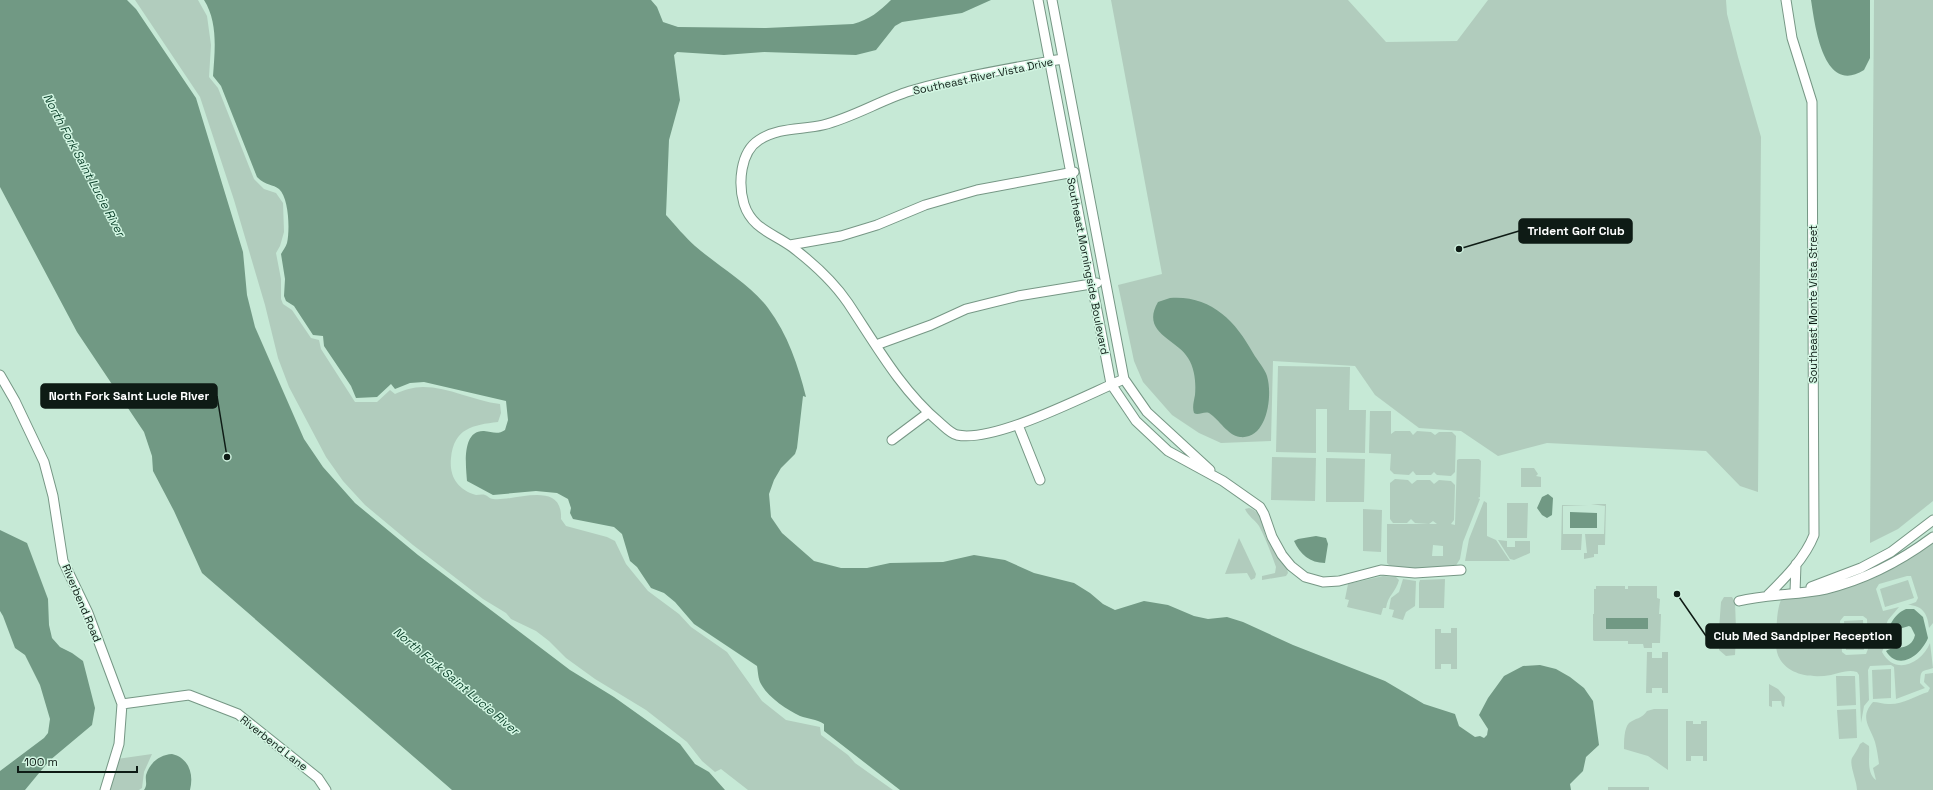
<svg xmlns="http://www.w3.org/2000/svg" width="1933" height="790" font-family="'Space Grotesk',sans-serif">
<rect width="100%" height="100%" fill="#c6e9d6"/>
<path fill="#b1ccbd" fill-rule="evenodd" d="M135 0H198L207 16 211 45 209 77 218 88 254 179 264 189 276 193 283 203 284 232 280 246 276 253 281 279V299L283 304 292 310 311 338 319 340 321 349 355 402H377L390 390 395 394C404 390 413 387 423 387 449 387 474 401 500 404L501 413 498 422C473 425 454 428 451 458 449 477 458 490 476 495 479 495 482 494 485 495 488 496 490 499 493 499 513 502 563 479 561 519L566 526 607 537 615 541 626 564 648 591 679 614 691 627 727 652 762 701 786 720 820 727 821 735 848 755 855 763 893 790H748L721 769 715 772 702 761 687 742 646 710 595 679 566 658 549 641 536 631 511 619 506 613 483 599 413 545 365 505 343 481 326 457 289 387 278 358 265 305 234 200 200 97Z
M1111 0H1348L1386 42 1457 41 1488 0H1726L1727 14 1738 57 1761 137 1758 492 1740 486 1706 451 1547 443 1498 456 1461 431 1419 428 1375 395 1355 366 1273 361 1271 441 1221 443 1199 433 1172 415 1143 382 1134 361 1118 285 1162 274Z
M1874 0H1933V501L1898 529 1870 543Z
M1278 366 1350 367 1349 410H1366L1365 453 1327 452V409H1316V453L1276 452Z
M1370 411H1391V451V434L1395 431H1410L1413 435 1417 431 1431 432 1435 435 1439 432H1452L1456 436 1455 472 1451 476 1437 475 1434 472 1431 475H1416L1413 471 1409 475 1394 474 1390 470 1391 454 1369 453Z
M1272 457 1316 458 1315 501 1271 500Z
M1326 458 1365 459 1364 502H1326Z
M1459 459H1479L1481 461 1480 497 1478 498 1480 499 1463 542 1460 559 1455 567 1421 569 1390 566 1387 563V524H1437L1433 521 1429 524 1415 523 1411 519 1407 523H1393L1390 519V483L1395 479 1408 480 1412 484 1417 480H1430L1434 484 1439 480 1451 481 1455 485 1454 520 1451 524 1455 525 1457 460ZM1433 545 1443 546V556H1432Z
M1521 468H1534L1538 474 1536 476 1541 477V487H1521Z
M1484 501 1487 503V536L1496 540 1510 561H1465L1469 539Z
M1507 503H1528L1527 538H1507Z
M1591 504H1606L1605 545H1598V554H1594V557L1584 559V553H1587L1585 534H1604L1605 506Z
M1562 505H1588L1563 506V534H1582L1581 550H1561Z
M1249 508C1264 512 1262 528 1267 539 1272 547 1288 567 1288 573L1286 576 1262 580V576L1275 573 1276 567C1271 553 1266 539 1259 526 1255 520 1248 516 1245 509Z
M1363 509 1382 510 1381 552 1363 551Z
M1239 538 1256 574 1255 578 1251 580 1247 573 1225 574Z
M1498 540 1507 541V547H1515V541H1530V553L1514 560 1510 559Z
M1933 543V623L1929 628C1928 614 1922 605 1908 605L1916 602 1918 598 1911 576H1907L1879 584 1876 589 1883 611 1899 607 1888 620 1880 640 1884 647 1882 652C1895 676 1921 664 1930 643L1933 668C1921 672 1921 669 1920 683L1925 688 1896 699 1894 667 1891 665 1870 666 1868 670 1869 700 1864 706 1861 723 1859 675 1857 672C1848 669 1839 673 1831 675 1804 680 1774 671 1776 640 1777 627 1776 612 1781 600 1833 590 1891 574 1933 543ZM1844 616H1863L1867 619 1868 649 1866 654 1846 655 1842 652 1840 621Z
M1383 576 1396 577 1399 580C1396 592 1388 595 1386 608H1383L1381 615 1347 607 1349 600 1345 599 1348 584Z
M1403 579 1416 581 1415 606 1406 612 1403 620 1392 617 1394 610 1389 609 1391 598 1399 592Z
M1445 579 1444 608H1419V583L1420 580Z
M1908 580 1914 598 1885 607 1880 589Z
M1596 586H1625V589H1628V586H1657V598L1660 599 1659 614H1661L1660 643H1652V648H1644L1643 644H1628V641H1594L1593 640V614H1594V589H1596Z
M1724 597H1732L1735 602 1736 629C1729 624 1726 624 1719 629L1721 602Z
M1863 620 1864 650H1846L1844 621Z
M1451 628H1457V669H1451V664H1441V669H1435V629H1441V633H1451Z
M1725 630 1729 631 1736 636 1735 655 1726 656 1719 650V635Z
M1647 652H1652V658H1662V652H1668V693H1662V688H1652V693H1646Z
M1891 669V698L1873 699 1872 670Z
M1933 673V790H1857C1857 781 1849 765 1852 758 1855 753 1858 749 1860 744L1863 742 1869 746C1870 756 1866 773 1876 780L1873 768 1879 764C1878 757 1877 749 1875 742 1870 726 1859 718 1873 702 1878 702 1883 704 1888 704 1902 705 1915 696 1928 692L1930 688 1924 682 1925 674Z
M1836 676H1855L1856 705 1837 706Z
M1769 684 1778 689 1785 697 1784 707 1782 706 1781 701H1772V707L1769 706Z
M1654 709H1668V770L1648 756 1624 749C1624 742 1624 728 1629 723 1635 718 1642 719 1647 711Z
M1856 709 1857 738 1839 739 1837 710Z
M1686 721H1693V724H1701V721H1707V761H1703V756H1691V761H1686Z
M152 754 144 772 142 788 139 790H107L117 759Z
M1608 787H1649V790H1608Z"/>
<path fill="#719984" d="M0 0H127L136 9 196 98 243 252 247 295 255 327 304 439 323 467 355 503 418 555 570 670 614 697 680 744 695 764 709 772 725 790H452L202 573 174 511 153 471 152 456 144 432 77 332 0 187Z
M204 0H651L657 7 663 22 678 27 766 28 853 24C869 20 880 11 891 0H991L962 13 902 22 895 26 876 50 856 55 764 52 724 55 677 52 674 55 680 100 669 140 666 215C675 225 685 237 695 246 718 266 750 284 768 308 788 335 798 365 806 397L803 396 797 448 795 454 781 468 774 480 769 494 771 517 782 533 814 561 841 568H867L890 563 943 562 974 555 1005 560 1034 573 1074 583 1090 593 1103 604 1115 610 1144 601 1168 605 1194 616 1208 619 1227 617 1243 622 1293 645 1385 681 1424 704 1455 714 1459 726 1475 737 1480 736 1484 738 1487 735 1488 729 1479 715 1488 698 1504 676 1523 666 1540 665 1556 669 1570 677 1584 688 1593 701 1599 745 1586 757 1583 771 1570 784 1571 790H900L824 731V724C816 719 808 719 800 716 787 710 768 697 761 684 758 679 758 671 757 666L694 624 675 602 664 593 651 588 637 567 630 561 622 534 614 527 573 519 570 513 571 508 568 499 557 493 536 491 493 495 467 481C466 467 461 430 484 431 492 432 498 435 505 430L508 420 506 401 424 382 410 383 395 389 391 384 377 397 356 398 351 386 324 346 323 336 313 335 294 306 286 301 284 296 285 279 281 254C283 250 286 247 287 243 290 230 289 198 279 189 273 184 266 186 257 177L221 86 213 76C215 50 218 22 204 0Z
M1811 0H1870V58L1864 70C1823 96 1815 25 1811 0Z
M1170 298C1210 295 1235 320 1253 353 1257 360 1265 369 1267 376 1273 396 1267 440 1240 437 1227 435 1220 420 1209 413 1204 411 1198 416 1194 413 1192 407 1194 401 1195 395 1196 383 1195 369 1188 358 1177 339 1140 333 1158 302Z
M1548 494 1553 498 1552 515 1547 518 1542 515 1537 508 1542 497Z
M1570 512 1597 513V528H1570Z
M0 530 27 543 48 599 49 625 52 638 60 647 72 653 83 661 95 708 92 725 49 761 25 790H0V771L44 738 48 733 50 719 40 685 25 655 15 648 3 616 0 611Z
M1316 536 1326 538 1328 544 1325 563C1310 563 1300 554 1294 541L1298 539Z
M1906 609H1914L1923 617 1928 638C1921 655 1899 672 1886 651 1895 645 1911 652 1915 635L1911 627 1909 626 1899 629C1893 634 1894 643 1886 643L1884 640C1889 628 1892 615 1906 609Z
M1606 618H1648V629H1606Z
M172 754C189 758 194 774 190 790H144C148 784 145 781 146 775 150 762 160 755 172 754Z"/>
<g fill="none" stroke-linecap="round" stroke-linejoin="round">
<defs>
<path id="minor" d="M1038 0 1111 384 1136 421 1168 451 1223 481 1260 507 1264 514 1272 537 1282 555 1291 566 1305 577 1323 582 1339 581 1381 570 1415 573 1461 570
M1052 0 1124 379 1147 412 1210 470
M1062 59C1012 68 959 77 910 91 881 100 854 117 823 125 802 130 779 127 759 140 740 152 738 184 744 204 752 229 773 233 792 247 813 263 833 281 848 303 876 345 901 390 939 422 945 427 950 433 957 435 995 443 1086 395 1124 379
M790 245 841 236 877 225 925 205 977 190 1074 172
M876 345 931 325 966 309 1018 296 1097 283
M0 375 15 401 44 462 53 496 63 561 88 613 122 704 119 744 105 790
M1018 425 1040 480
M892 440 928 413
M1811 587 1861 568 1891 552 1933 520
M1795 592 1796 564
M1768 595C1785 578 1805 558 1814 535L1812 102 1792 38 1786 0
M1739 601C1768 594 1798 595 1826 589 1864 580 1902 560 1933 537
M122 704 189 695 238 714 318 778 326 790"/>
</defs>
<use href="#minor" stroke="#769785" stroke-width="11"/>
<use href="#minor" stroke="#fff" stroke-width="9"/>
</g>
<g text-anchor="middle" stroke-width="3" stroke-linejoin="round" paint-order="stroke">
<g font-size="11" fill="#0e1b15" stroke="#d3f6e3">
<text transform="translate(983 76) rotate(-12)" y="4">Southeast River Vista Drive</text>
<text transform="translate(1088 266) rotate(79)" y="4">Southeast Morningside Boulevard</text>
<text transform="translate(1813 304) rotate(-90)" y="4">Southeast Monte Vista Street</text>
<text transform="translate(82 603) rotate(67)" y="4">Riverbend Road</text>
<text transform="translate(274 743) rotate(38)" y="4">Riverbend Lane</text>
</g>
<g font-size="12" font-style="italic" fill="#10442e" stroke="#d3f6e3">
<text transform="translate(84 165) rotate(62)" y="4">North Fork Saint Lucie River</text>
<text transform="translate(456 681) rotate(40)" y="4">North Fork Saint Lucie River</text>
</g>
</g>
<path fill="none" stroke="#0e1b15" stroke-width="1.5" d="M1459 249L1519 231M227 457L217 396M1677 594L1706 636"/>
<g fill="#0e1b15" stroke="#d3f6e3" stroke-width="1.5">
<circle cx="1459" cy="249" r="4"/>
<circle cx="227" cy="457" r="4"/>
<circle cx="1677" cy="594" r="4"/>
</g>
<g fill="#0e1b15" stroke="#0e1b15" stroke-width="1.5">
<rect x="1519" y="219" width="113" height="24" rx="4"/>
<rect x="41" y="384" width="176" height="24" rx="4"/>
<rect x="1706" y="624" width="195" height="24" rx="4"/>
</g>
<g font-size="12" text-anchor="middle" font-weight="bold" fill="#fff">
<text x="1576" y="235">Trident Golf Club</text>
<text x="129" y="400">North Fork Saint Lucie River</text>
<text x="1803" y="640">Club Med Sandpiper Reception</text>
</g>
<path d="M18 766v6h119v-6" fill="none" stroke="#0e1b15" stroke-width="2"/>
<text x="24" y="766" font-size="12" fill="#0e1b15" stroke="#d3f6e3" stroke-width="3" paint-order="stroke">100 m</text>
</svg>
